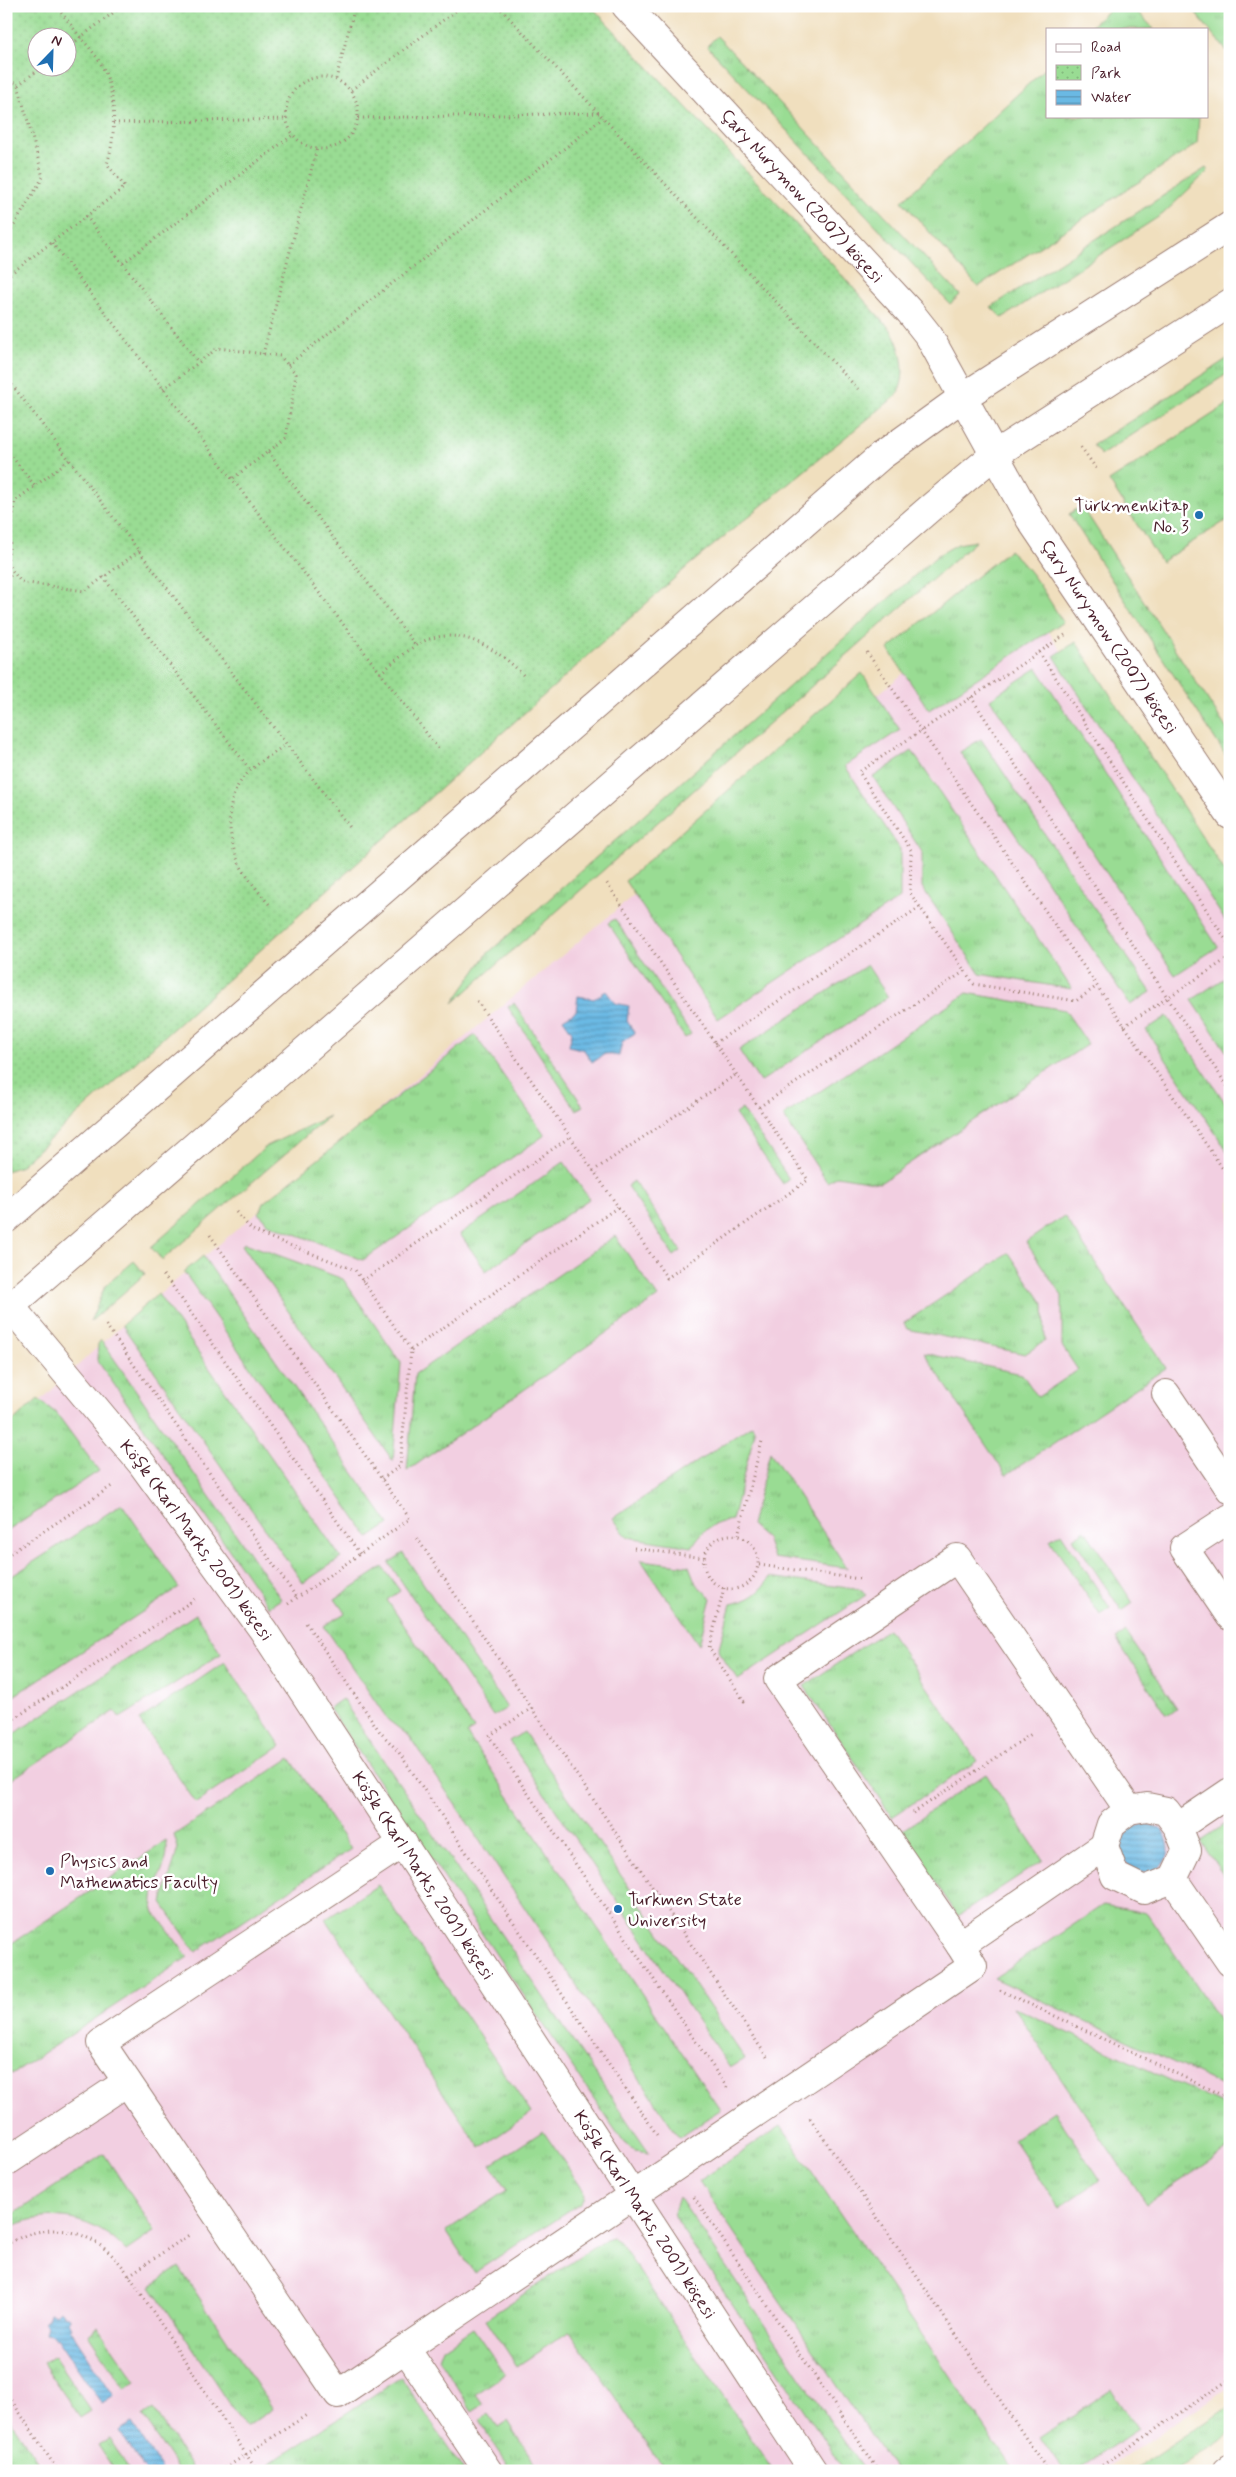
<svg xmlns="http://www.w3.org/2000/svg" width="1236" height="2477" font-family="Mynerve,sans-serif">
<defs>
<pattern id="grass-tufts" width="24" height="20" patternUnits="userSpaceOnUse" patternTransform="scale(1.25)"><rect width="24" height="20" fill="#99dc93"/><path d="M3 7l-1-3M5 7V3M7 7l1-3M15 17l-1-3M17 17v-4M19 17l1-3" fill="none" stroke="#85bc7f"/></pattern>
<pattern id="park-dots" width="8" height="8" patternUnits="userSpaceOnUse" patternTransform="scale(1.25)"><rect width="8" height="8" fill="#99dc93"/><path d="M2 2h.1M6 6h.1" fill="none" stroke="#85bc7f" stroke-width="1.8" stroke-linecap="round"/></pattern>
<pattern id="water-rules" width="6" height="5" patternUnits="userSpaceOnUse" patternTransform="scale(1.25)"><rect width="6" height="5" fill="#6ab9e4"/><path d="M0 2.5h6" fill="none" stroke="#5996b9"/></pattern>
</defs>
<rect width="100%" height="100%" fill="#fff"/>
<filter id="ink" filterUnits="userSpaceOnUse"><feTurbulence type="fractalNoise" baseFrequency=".02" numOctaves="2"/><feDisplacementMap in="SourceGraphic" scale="10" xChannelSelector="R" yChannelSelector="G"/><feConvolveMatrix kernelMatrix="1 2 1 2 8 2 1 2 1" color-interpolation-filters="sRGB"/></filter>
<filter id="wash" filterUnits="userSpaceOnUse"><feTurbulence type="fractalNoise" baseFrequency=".0096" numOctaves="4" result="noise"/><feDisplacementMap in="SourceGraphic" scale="20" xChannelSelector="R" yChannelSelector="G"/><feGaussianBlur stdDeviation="1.12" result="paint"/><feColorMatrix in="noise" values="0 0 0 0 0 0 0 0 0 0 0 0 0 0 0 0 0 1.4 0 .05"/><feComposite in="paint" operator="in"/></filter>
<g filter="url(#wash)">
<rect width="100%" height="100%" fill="#f0dfbe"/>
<path fill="#f2cfe1" d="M1016 581 1230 912V2386L1104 2471H6V1433L103 1342 641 889Z"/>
<path fill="url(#grass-tufts)" stroke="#727e5f" d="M1113 6H1132L1154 29H1088Z
M1230 9V55L1196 14Z
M717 36 960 295 950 304 707 46Z
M1047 67V116H1199L1197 144 978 287 902 201Z
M1206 168 1208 171 1163 214 1002 318 991 307Z
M1230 357V372L1101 455 1093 445Z
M1230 403V518L1161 562 1109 481Z
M1082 506 1230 734V762L1069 514Z
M976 541 453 1003 487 954 938 555 958 544Z
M1009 550C1032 569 1047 597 1063 622L929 710 888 649Z
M1076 642 1230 879V928L1054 656Z
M1037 668 1218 947 1175 975 990 699Z
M862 673 900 730 845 766 900 849V898L718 1019 625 881Z
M981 739 1151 992 1130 1005 960 752Z
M912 751 1072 989 980 974 922 887V852L873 777Z
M615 919 691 1034 685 1038 608 923Z
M867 965 888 997 760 1082 739 1050Z
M1230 974V1057L1192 1000Z
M967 993 1065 1010 1088 1044 880 1183 837 1176 827 1182 783 1116Z
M514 1003 583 1106 576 1110 508 1007Z
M1167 1016 1230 1110V1155L1146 1030Z
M475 1035 545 1135 363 1260 267 1223 259 1213 263 1203Z
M742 1109 789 1179 783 1184 735 1114Z
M329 1116 162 1260 151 1247 267 1146Z
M564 1162 589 1199 486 1271 460 1234Z
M634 1181 681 1251 674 1256 627 1186Z
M1064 1216 1166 1368 1006 1475 924 1353 1022 1374 1038 1397 1078 1370 1062 1346V1296L1026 1242Z
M615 1236 658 1297 407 1471 415 1374Z
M245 1243 343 1279 401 1363 393 1461 242 1245Z
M1009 1253 1044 1305 1045 1341 1025 1354 907 1329 904 1323Z
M203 1256 389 1524 369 1538 184 1272Z
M134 1261 145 1274 90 1322 105 1286Z
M158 1294 341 1558 303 1583 122 1325Z
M101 1340 281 1599 269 1607 97 1360 98 1344Z
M38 1399 57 1414 99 1471 6 1532V1428Z
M752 1425 755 1431 732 1520C712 1523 702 1530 692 1547L627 1537 613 1518Z
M770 1452 847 1568 773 1558 766 1538 751 1525Z
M122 1504 179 1588 6 1701V1580Z
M1085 1530 1133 1603 1122 1611 1073 1538Z
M1061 1533 1110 1608 1100 1615 1050 1540Z
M403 1553 507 1708 493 1716 389 1563Z
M641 1560 689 1566 696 1584 711 1598 699 1645Z
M383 1567 400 1591 387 1600 474 1729 467 1734 720 2110 679 2137 409 1736 388 1720 324 1626 345 1613 335 1599Z
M770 1577 862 1590 866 1595 738 1680 718 1651 731 1604C749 1601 761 1593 770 1577Z
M196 1614 221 1654 120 1718 115 1711 6 1783V1739Z
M888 1629 977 1761 892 1817 804 1686Z
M1126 1632 1177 1708 1167 1715 1116 1639Z
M225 1662 281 1746 196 1803 139 1720Z
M342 1699 649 2153 635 2151 624 2143 329 1708Z
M524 1732 745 2059 730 2068 509 1741Z
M290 1758 351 1849 196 1952 162 1903 178 1848 174 1835Z
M986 1774 1043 1860 958 1916 901 1831Z
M1230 1821V1885L1200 1841Z
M166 1841C173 1865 145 1888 155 1913L188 1957 12 2074 6 2065V1947Z
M378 1885 531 2113 480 2148 326 1919Z
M1103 1905 1147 1913 1230 2036V2089L994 1978Z
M1013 2007 1230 2108V2148L1146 2204Z
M1054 2111 1100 2180 1059 2208 1013 2139Z
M781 2126 1014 2471H895L699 2181Z
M543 2131 583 2190 584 2197 580 2203 474 2273 446 2231 507 2190 491 2165Z
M104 2154 155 2231 126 2251C97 2218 51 2208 11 2227L6 2219Z
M679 2197 864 2471H845L677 2222 674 2212Z
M612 2238 620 2243 773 2471H665L570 2331 517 2366 486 2319 605 2240Z
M179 2267 273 2409 245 2427 151 2286Z
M98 2327 136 2382 125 2389 88 2334Z
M473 2328 505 2374 476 2394 483 2404 472 2411 439 2359 443 2348Z
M54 2356 91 2411 80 2418 43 2363Z
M401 2377 464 2471H274L269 2464Z
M1111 2390 1138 2429 1075 2471H1063L1040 2437Z
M1230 2406V2434L1175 2471H1133Z
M153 2409 194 2471H179L143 2416Z
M6 2414 44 2471H6Z
M489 2414 498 2427 507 2421 540 2471H512L479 2421Z
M109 2438 130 2471H115L98 2445Z"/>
<path fill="url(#park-dots)" stroke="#727e5f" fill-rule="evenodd" d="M6 6H591L785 212 891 330C902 348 908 375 897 395L688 566 19 1167 6 1171ZM38 38H68V68H38Z"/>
<path fill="url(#water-rules)" stroke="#5a6c88" d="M606 991 615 1003 629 1006 627 1021 635 1033 622 1042 619 1056 605 1054 592 1062 584 1050 569 1046 572 1032 563 1019 576 1011 578 996 594 999Z
M1121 1848a24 24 0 1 1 48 0a24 24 0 1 1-48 0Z
M60 2310 64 2315 70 2317 69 2322 72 2328 70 2329 114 2396 102 2404 57 2338 55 2339 51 2334 45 2333 47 2326 43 2322 48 2319 50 2312 56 2314Z
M132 2423 163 2471H146L119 2431Z"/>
</g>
<g filter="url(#ink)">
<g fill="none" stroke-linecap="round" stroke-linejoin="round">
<defs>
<g id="minor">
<path id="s1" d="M626 6 910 312 929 336 1030 519 1230 815"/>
<path id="s2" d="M6 1301 142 1464 263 1630 813 2471"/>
<path d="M1166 1394 1230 1489"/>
<path d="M1230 1518 1184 1548 1230 1616"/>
<path d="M1147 1807 1166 1811 1178 1827 1187 1850 1173 1879 1144 1890 1115 1876 1104 1846 1111 1824 1129 1810Z"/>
<path d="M1178 1827 1230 1792"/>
<path d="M403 1843 101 2043 338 2394 973 1966 960 1945 1104 1846"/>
<path d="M1173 1879 1230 1962"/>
<path d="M960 1945 778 1679 957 1558 1129 1810"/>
<path d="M6 2162 127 2082"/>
<path d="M406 2349 488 2471"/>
<path d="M1227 2471 1230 2469"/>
</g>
<path id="major" d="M6 1219 881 456 963 397 1230 226
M6 1310 929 509 994 455 1230 303"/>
</defs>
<use href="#minor" stroke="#9d7f74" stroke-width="30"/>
<use href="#major" stroke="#9d7f74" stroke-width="30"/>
<path stroke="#9d7f74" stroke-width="3" stroke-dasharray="1 4" stroke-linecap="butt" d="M498 6 858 389
M68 47 122 6
M6 77 18 85 43 177 6 239
M286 113a36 36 0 1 1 72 0a36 36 0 1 1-72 0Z
M336 79 355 6
M18 85 41 68
M351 90 462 6
M358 118 599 113
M113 123 288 119
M86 216 198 362
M52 243 440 751
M123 263 294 134
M6 277 125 187 107 164C117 133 117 88 98 59 93 52 87 45 81 38 72 27 65 15 54 6
M263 354 317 148
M288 365 603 118
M6 377 352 830
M163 389 218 348 280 356 296 374 286 438 232 479
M1081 447 1098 471
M6 449 35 486
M268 452 416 646
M69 460 15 501 7 564 21 582 85 591 139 551
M103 577 251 771
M6 579 14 573
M1065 635 859 772 911 850 910 893 974 984 1076 1001 1097 986
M867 652 1230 1179
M1039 652 1230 946
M380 673C394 663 409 648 424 641 461 625 500 650 524 676
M971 697 1167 997 1230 1090
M269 904C258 891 247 878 239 863 227 837 224 797 246 775 257 763 273 754 286 744
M477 1001 667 1278 808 1180 606 882
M1124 1026 1230 957
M715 1043 920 907
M759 1107 965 971
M593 1171 737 1074
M236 1212 251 1229 263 1235 355 1270 411 1350 400 1466 382 1479
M210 1235 410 1519 288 1604
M163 1275 171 1284 360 1554
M362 1281 570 1137
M106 1325 297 1598
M411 1350 618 1207
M704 1562a27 27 0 1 1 54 0a27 27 0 1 1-54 0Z
M738 1535 762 1441
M417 1538 769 2060
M634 1548 704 1558
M6 1556 112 1486
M759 1565 860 1579
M724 1588 709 1648 744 1701 748 1699
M306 1623 380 1732 398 1751 657 2135
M532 1708 489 1736 728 2089
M6 1724 195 1599
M913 1813 1033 1733
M1000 1990 1230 2099
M810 2118 1048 2471
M694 2197 879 2471
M6 2245C53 2216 98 2231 129 2275L257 2471
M129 2275 189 2235
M6 2392 58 2471
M221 2471 308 2414
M1094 2471 1230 2379"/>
<use href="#minor" stroke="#fff" stroke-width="28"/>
<use href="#major" stroke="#fff" stroke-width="28"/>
</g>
</g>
<g fill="#1f6fb2" stroke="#fff" stroke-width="2">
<circle cx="1199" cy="515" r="5"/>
<circle cx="50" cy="1871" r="5"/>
<circle cx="618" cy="1909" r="5"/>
</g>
<g text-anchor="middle" stroke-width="5" stroke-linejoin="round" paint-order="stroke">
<g font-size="18" fill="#4a1f2b" stroke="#fff">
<text dy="6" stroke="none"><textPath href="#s1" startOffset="259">Çary Nurymow (2007) köçesi</textPath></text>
<text dy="6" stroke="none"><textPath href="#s1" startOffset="799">Çary Nurymow (2007) köçesi</textPath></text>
<text dy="6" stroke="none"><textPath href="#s2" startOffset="306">Köşk (Karl Marks, 2001) köçesi</textPath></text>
<text dy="6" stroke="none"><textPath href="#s2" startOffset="711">Köşk (Karl Marks, 2001) köçesi</textPath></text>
<text dy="6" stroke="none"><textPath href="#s2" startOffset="1116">Köşk (Karl Marks, 2001) köçesi</textPath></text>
</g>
<g font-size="18" fill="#4a1f2b" stroke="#fff" text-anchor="start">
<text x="1189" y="511" text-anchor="end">Türkmenkitap<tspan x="1189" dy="21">No. 3</tspan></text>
<text x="60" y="1867">Physics and<tspan x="60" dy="21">Mathematics Faculty</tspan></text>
<text x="628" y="1905">Turkmen State<tspan x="628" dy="21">University</tspan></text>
</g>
</g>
<rect width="1236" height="2477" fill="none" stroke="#fff" stroke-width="25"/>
<rect x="1046" y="28" width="162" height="90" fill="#ffffff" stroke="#b7a5aa"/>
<rect x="1056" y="44" width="25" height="8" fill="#ffffff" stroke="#b7a5aa"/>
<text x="1091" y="52" font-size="15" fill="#4a1f2b">Road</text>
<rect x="1056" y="65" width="25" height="15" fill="url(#park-dots)" stroke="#b7a5aa"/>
<text x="1091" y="78" font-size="15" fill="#4a1f2b">Park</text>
<rect x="1056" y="90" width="25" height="15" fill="url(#water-rules)" stroke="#b7a5aa"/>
<text x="1091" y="102" font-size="15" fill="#4a1f2b">Water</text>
<g transform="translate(52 52) rotate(23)"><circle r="24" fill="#ffffff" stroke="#b7a5aa"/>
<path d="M0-4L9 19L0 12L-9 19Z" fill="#1f6fb2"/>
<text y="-8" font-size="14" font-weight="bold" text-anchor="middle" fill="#4a1f2b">N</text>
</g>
</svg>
